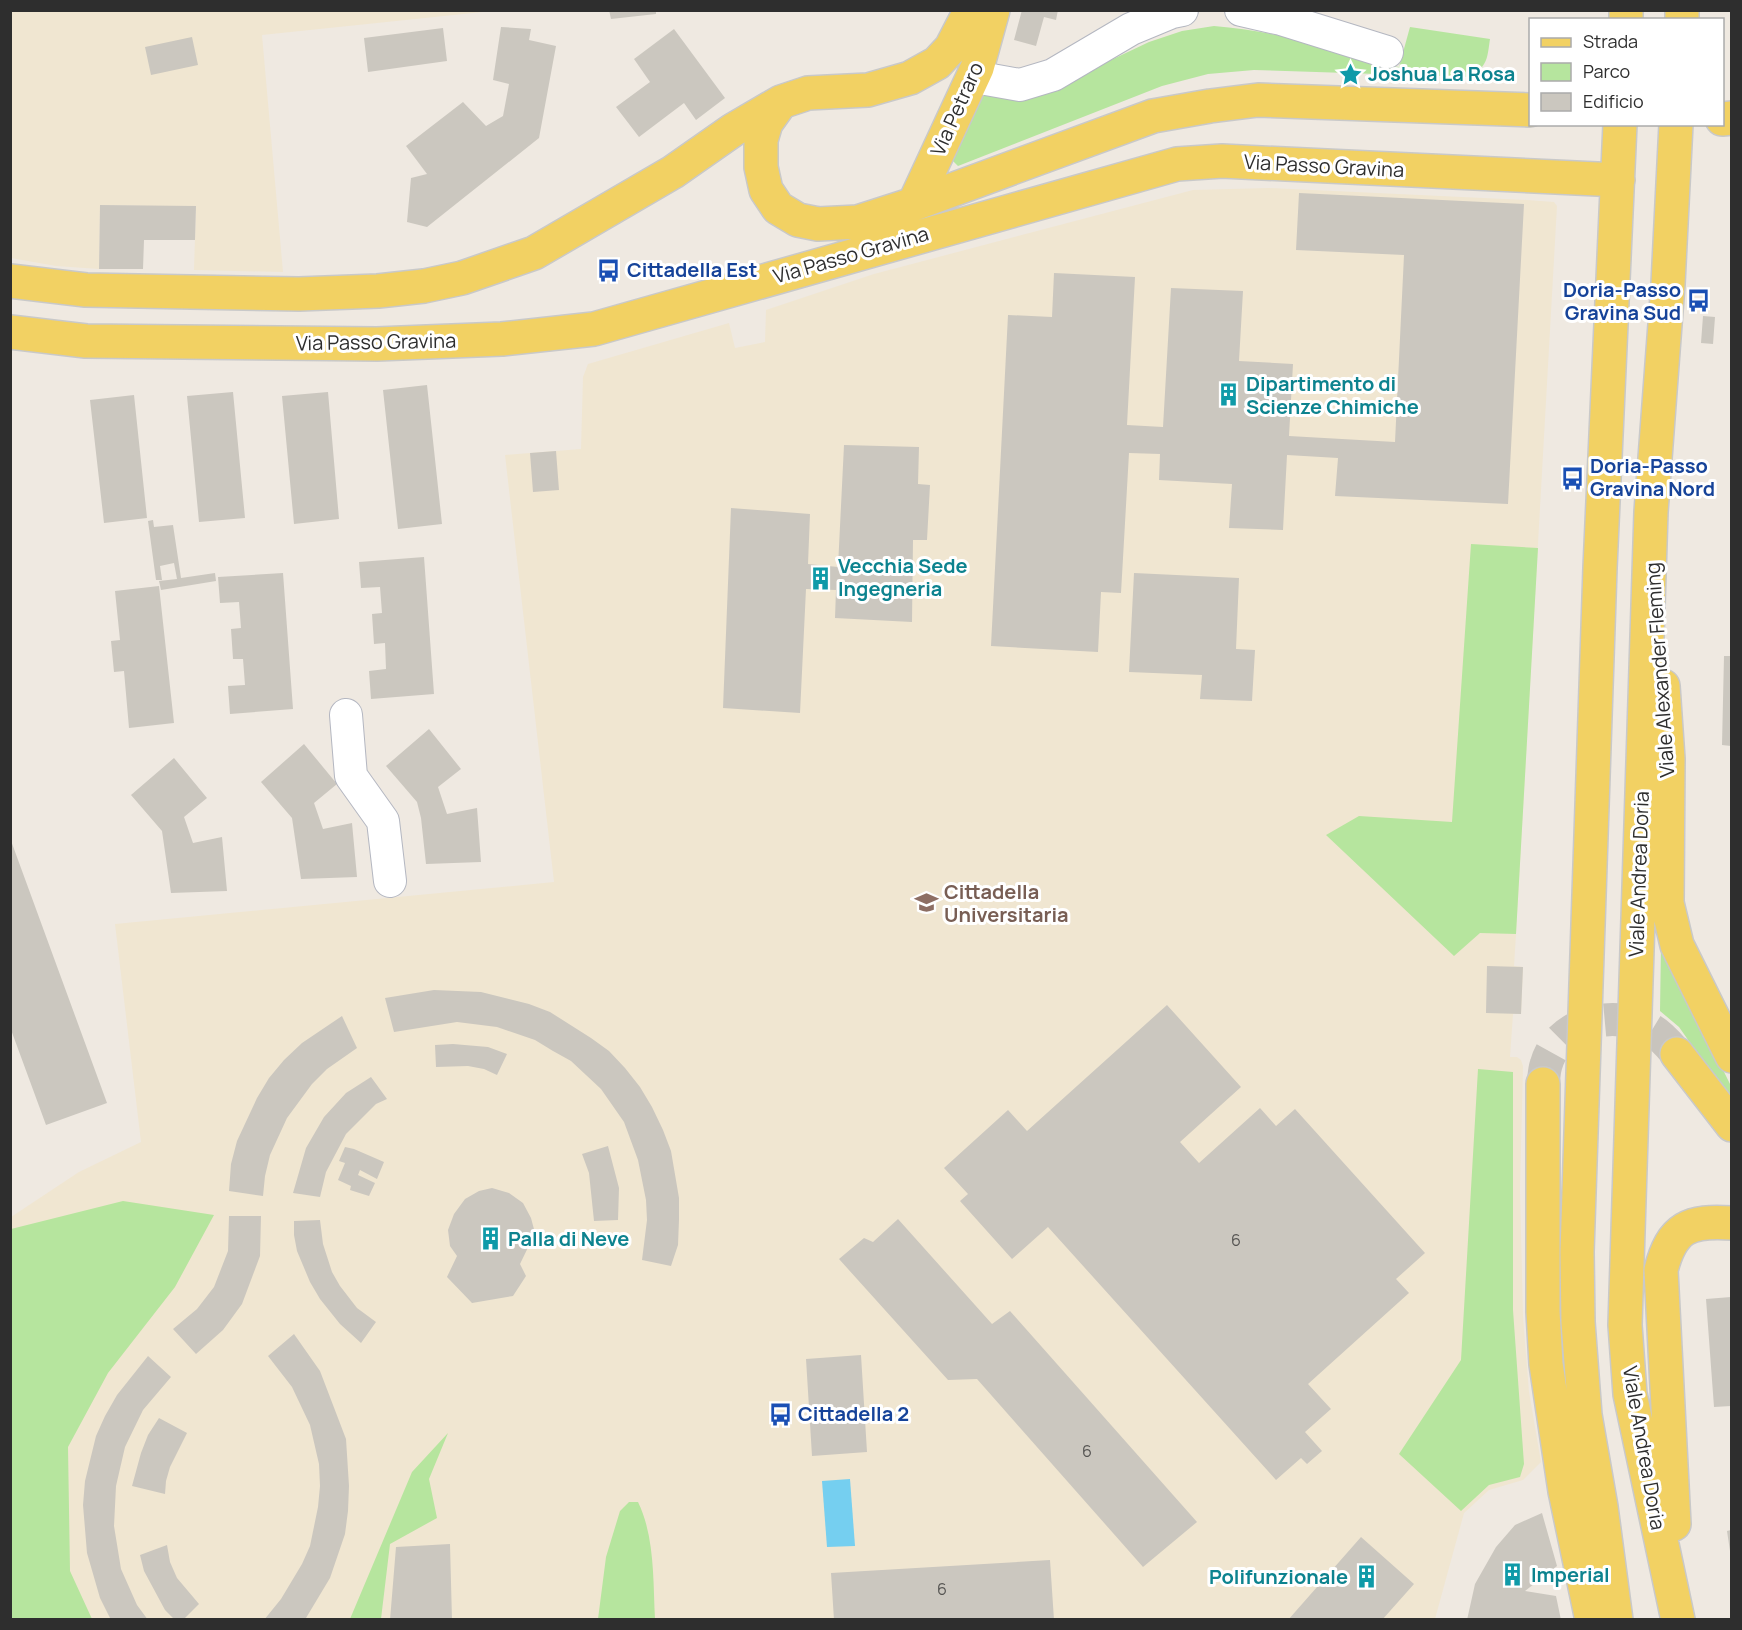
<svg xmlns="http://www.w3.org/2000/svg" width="1742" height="1630" font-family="Manrope,sans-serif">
<rect width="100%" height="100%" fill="#efe9e1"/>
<path fill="#f0e6d1" d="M10 11H492L262 35 283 272 194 270 196 207 100 205 99 269 56 266 11 258Z
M1269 188 1527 200 1554 202 1557 206 1516 934 1514 966 1523 967 1521 1014H1513L1510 1057H1517L1521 1060 1523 1066 1520 1189 1523 1317 1529 1392 1541 1462 1523 1480 1489 1490 1464 1513 1435 1619 11 1620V1217L79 1172 141 1142 115 924 554 882 505 455 581 449 583 377 588 364 729 323 735 348 765 342 766 310 874 274 1193 190Z"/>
<path fill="#b6e59e" d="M1214 26C1247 29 1278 34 1310 43 1340 51 1368 63 1399 67L1410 27 1490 39C1487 59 1488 65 1470 77L1254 70 1208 74 1162 86 958 166 953 161 982 95 990 91 1052 88 1149 42 1182 31Z
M1471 544 1538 548 1516 934 1480 933 1454 956 1326 835 1359 816 1452 822Z
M1661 945 1731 1086V1101L1679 1027 1660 1011Z
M1478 1069 1513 1072V1310L1524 1464 1520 1477 1489 1485 1461 1511 1399 1454 1461 1360Z
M123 1201 214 1215 175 1287 108 1373 68 1447 70 1571 92 1619H11V1229Z
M448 1433 429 1479 437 1518 390 1544 381 1619H350L412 1472Z
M629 1502H638C655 1537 653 1581 655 1619H598L606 1557 620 1511Z"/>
<path fill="#75cff0" d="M850 1479 855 1546 827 1547 822 1481Z"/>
<path fill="#cbc7bf" d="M609 10H656V14L611 19Z
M1022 10H1058L1056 20 1044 17 1036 46 1014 40Z
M501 27 531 29 529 40 556 46 539 138 427 227 407 222 411 178 427 174 406 146 463 102 486 126 503 116 509 84 493 80Z
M443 28 447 61 368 72 364 38Z
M674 29 725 98 696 120 684 103 639 137 616 107 650 82 634 59Z
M192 37 198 65 151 75 145 47Z
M1299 193 1524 204 1508 504 1335 496 1338 458 1287 455 1283 530 1229 528 1232 484 1159 480 1160 454 1129 453 1121 593 1101 592 1098 652 991 646 1008 315 1052 317 1054 273 1135 277 1127 425 1163 427 1171 288 1243 291 1239 361 1293 364 1289 436 1395 442 1404 255 1296 250Z
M100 205 196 206 195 240H144L143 269H99Z
M1703 316 1715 317 1713 344 1701 343Z
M427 385 442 524 398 529 383 390Z
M233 392 245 518 199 522 187 396Z
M328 392 339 519 294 524 282 396Z
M134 395 147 518 104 523 90 400Z
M844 445 919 447 918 484 930 485 927 540H913L912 622 835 618 836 590 806 589 800 713 723 708 731 508 810 514 808 564 838 567Z
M556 451 559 490 533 492 530 453Z
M153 520 154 527 173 525 181 578 215 573 216 581 161 590 159 581 177 579 174 563 160 566 162 580H156L148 521Z
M424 557 434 694 371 699 369 671 386 669 385 643 374 644 372 614 382 613 380 587 361 588 359 562Z
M283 573 293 709 230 714 228 686 245 685 243 659H233L231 629 241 628 239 602 220 603 218 577Z
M1134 573 1239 578 1236 649 1255 650 1252 701 1200 699 1202 675 1129 672Z
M159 586 174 723 129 728 124 671 114 672 111 641 120 640 115 591Z
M1724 656H1731V746L1722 745Z
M429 729 461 769 438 787 447 814 477 808 481 862 426 864 421 818 417 802 386 766Z
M304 744 337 784 314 803 323 829 352 823 357 877 301 879 292 818 261 782Z
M174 758 207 798 184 817 193 843 222 837 227 891 171 893 162 831 131 795Z
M10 838 107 1103 46 1125 10 1027Z
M1487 966 1523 967 1521 1014 1486 1013Z
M434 990 481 992 529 1004 550 1012 591 1038 609 1051 625 1068 640 1087 652 1107 663 1130 671 1151 679 1198V1220L678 1245 671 1266 642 1260 647 1220 646 1200 638 1160 624 1122 601 1089 571 1061 553 1051 535 1040 497 1027 457 1022 394 1032 385 998Z
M1167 1005 1241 1087 1180 1142 1199 1163 1260 1108 1276 1126 1295 1109 1425 1253 1396 1279 1409 1293 1308 1384 1331 1409 1305 1432 1322 1451 1307 1464 1301 1458 1276 1480 1048 1227 1012 1259 960 1201 968 1194 944 1168 1008 1110 1027 1131Z
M342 1016 357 1048 327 1069 312 1084 287 1118 270 1155 265 1176 263 1196 229 1191 231 1164 237 1141 257 1098 269 1078 284 1060 302 1043Z
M453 1044 488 1047 507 1054 497 1075 484 1069 468 1066 436 1067 435 1045Z
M371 1077 387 1099 376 1104 346 1134 326 1172 320 1197 293 1193 306 1148 324 1117 346 1093Z
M608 1146 619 1188 618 1220 594 1221 589 1173 582 1154Z
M345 1147 354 1149 384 1162 377 1179 360 1170 358 1175 375 1183 369 1196 350 1190 351 1186 338 1180 345 1163 339 1161Z
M492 1188 509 1193 523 1203 531 1218 535 1233 520 1264 526 1276 513 1296 472 1303 447 1277 457 1256 450 1246 448 1230 454 1214 465 1199 479 1191Z
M229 1216H261L260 1256 242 1304 223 1330 196 1354 173 1329 197 1309 214 1287 228 1251Z
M898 1219 992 1324 1010 1311 1197 1522 1143 1567 977 1379 948 1380 839 1259 864 1238 873 1242Z
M320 1220 323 1244 332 1272 340 1286 357 1308 376 1322 361 1343 340 1324 320 1299 310 1282 297 1251 294 1235V1221Z
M1731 1297V1406L1714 1407 1706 1299Z
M294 1334 320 1371 346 1439 349 1486 348 1511 345 1534 330 1578 306 1618 305 1620H264L281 1599 302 1564 310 1546 318 1507 320 1486 319 1464 310 1425 292 1387 268 1356Z
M861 1355 867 1452 812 1456 806 1359Z
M148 1356 171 1377 143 1410 125 1447 116 1486 114 1526 121 1569 137 1605 148 1620H111L100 1598 87 1553 83 1505 85 1481 96 1436 105 1416 117 1395Z
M159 1418 187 1433 170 1467 166 1481 165 1494 132 1486 141 1453 148 1435Z
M1542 1513 1557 1566 1525 1591 1556 1596 1561 1620H1467L1475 1584 1496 1547 1515 1525Z
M1731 1530V1550L1730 1551 1727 1531Z
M1361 1537 1414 1584 1382 1620H1288Z
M450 1544 452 1620H390L396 1547Z
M167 1545 170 1562 177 1578 199 1604 183 1620H175L165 1610 144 1571 140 1555Z
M1050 1560 1054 1620H834L831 1573Z"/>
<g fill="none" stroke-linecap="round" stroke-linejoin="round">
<path stroke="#c8c4bd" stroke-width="33" stroke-dasharray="33 16" stroke-linecap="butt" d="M1543 1084C1544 1078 1544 1071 1546 1065 1558 1021 1614 1009 1650 1029 1661 1035 1669 1045 1677 1054"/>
<defs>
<path id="minor" d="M1241 10 1281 19 1387 52
M977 68 986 79 1020 85 1053 75 1131 29 1172 12 1182 10
M346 715 351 776 383 821 390 881"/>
<path id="major" d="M1626 20V10
M1682 20V10
M781 102 766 123 761 140V167L766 190 778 208 798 220 818 224 858 222 914 204 1153 116 1210 106 1258 100 1530 110
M1722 119 1732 118
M1676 124 1668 284 1651 512 1625 1325 1630 1394 1678 1620
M914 204 977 68 993 10
M10 281 86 290 299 294 378 291 424 286 462 278 534 253 673 172 733 130 781 102 808 93 868 90 910 78 937 63 951 48 966 19 969 10
M10 332 86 341 377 344 502 339 594 329 1177 164 1222 161 1618 180
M1663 686 1668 759 1667 903 1677 945 1732 1056
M1677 1054 1732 1125
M1543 1084V1312L1546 1364 1565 1491 1592 1620
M1674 1524 1661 1270C1672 1227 1689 1220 1732 1223
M1616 1620 1601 1507 1585 1415 1578 1322 1577 1252 1600 568 1620 124"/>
</defs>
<use href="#minor" stroke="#b4b7c1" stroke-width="34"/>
<use href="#major" stroke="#c9c9c9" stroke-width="36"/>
<use href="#minor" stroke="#fff" stroke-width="32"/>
<use href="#major" stroke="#f2d163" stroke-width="33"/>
</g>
<defs>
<symbol id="sight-bare" viewBox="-9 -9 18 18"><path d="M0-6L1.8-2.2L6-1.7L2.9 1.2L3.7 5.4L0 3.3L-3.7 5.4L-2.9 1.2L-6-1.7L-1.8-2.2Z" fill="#0f9aa8" stroke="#fff" stroke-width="2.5" paint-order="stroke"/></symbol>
<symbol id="bus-bare" viewBox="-9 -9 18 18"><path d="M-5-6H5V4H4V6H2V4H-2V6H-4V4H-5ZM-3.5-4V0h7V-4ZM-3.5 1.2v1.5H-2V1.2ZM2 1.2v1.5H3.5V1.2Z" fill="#1a4fb4" stroke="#fff" stroke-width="2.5" paint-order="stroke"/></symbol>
<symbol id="building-bare" viewBox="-9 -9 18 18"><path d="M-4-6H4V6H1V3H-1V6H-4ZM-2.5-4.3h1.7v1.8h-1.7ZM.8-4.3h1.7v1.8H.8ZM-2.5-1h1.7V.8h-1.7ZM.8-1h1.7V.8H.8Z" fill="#0f9aa8" stroke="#fff" stroke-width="2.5" paint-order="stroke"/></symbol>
<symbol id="university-bare" viewBox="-9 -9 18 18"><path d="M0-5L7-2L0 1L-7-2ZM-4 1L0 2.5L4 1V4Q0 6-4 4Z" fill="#8d6e63" stroke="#fff" stroke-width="2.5" paint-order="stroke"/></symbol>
</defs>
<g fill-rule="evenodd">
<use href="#sight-bare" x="1334" y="58" width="33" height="33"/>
<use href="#bus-bare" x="592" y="254" width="33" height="33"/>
<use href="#bus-bare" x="1682" y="284" width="33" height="33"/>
<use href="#building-bare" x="1212" y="378" width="33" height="33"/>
<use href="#bus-bare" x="1556" y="462" width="33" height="33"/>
<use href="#building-bare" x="804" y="562" width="33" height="33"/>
<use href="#university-bare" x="910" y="886" width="33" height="33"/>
<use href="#building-bare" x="474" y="1222" width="33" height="33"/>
<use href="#bus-bare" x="764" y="1398" width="33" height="33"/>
<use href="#building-bare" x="1496" y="1558" width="33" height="33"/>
<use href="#building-bare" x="1350" y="1560" width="33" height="33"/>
</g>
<g text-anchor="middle" stroke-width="6" stroke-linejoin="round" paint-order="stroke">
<g font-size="16" fill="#555452">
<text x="1236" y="1246">6</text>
<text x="1087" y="1457">6</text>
<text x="942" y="1595">6</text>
</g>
<g font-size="20" font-weight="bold" fill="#0d838f" stroke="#fff" text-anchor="start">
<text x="1368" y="81">Joshua La Rosa</text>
<text x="1246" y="391">Dipartimento di<tspan x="1246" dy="23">Scienze Chimiche</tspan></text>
<text x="838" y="573">Vecchia Sede<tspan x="838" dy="23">Ingegneria</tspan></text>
<text x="508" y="1246">Palla di Neve</text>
<text x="1531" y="1582">Imperial</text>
<text x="1348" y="1584" text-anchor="end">Polifunzionale</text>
</g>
<g font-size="20" fill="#2e2e2e" stroke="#fff">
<text transform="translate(957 109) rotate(-66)" y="7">Via Petraro</text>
<text transform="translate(1324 166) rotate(3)" y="7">Via Passo Gravina</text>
<text transform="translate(851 255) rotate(-16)" y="7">Via Passo Gravina</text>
<text transform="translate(376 342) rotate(-1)" y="7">Via Passo Gravina</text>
<text transform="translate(1660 670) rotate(-94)" y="7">Viale Alexander Fleming</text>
<text transform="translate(1639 874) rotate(-88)" y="7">Viale Andrea Doria</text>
<text transform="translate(1644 1448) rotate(80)" y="7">Viale Andrea Doria</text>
</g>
<g font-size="20" font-weight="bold" fill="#164399" stroke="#fff" text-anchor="start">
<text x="627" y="277">Cittadella Est</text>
<text x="1681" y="297" text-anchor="end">Doria-Passo<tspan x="1681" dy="23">Gravina Sud</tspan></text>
<text x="1590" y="473">Doria-Passo<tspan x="1590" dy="23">Gravina Nord</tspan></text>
<text x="798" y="1421">Cittadella 2</text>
</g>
<g font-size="20" font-weight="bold" fill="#785e54" stroke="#fff" text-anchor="start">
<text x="944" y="899">Cittadella<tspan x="944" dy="23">Universitaria</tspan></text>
</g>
</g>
<rect width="1742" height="1630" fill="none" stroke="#2e2e2e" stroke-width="24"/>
<rect x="1529" y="18" width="195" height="108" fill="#ffffff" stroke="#ababab" stroke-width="1.5"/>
<rect x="1541" y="38" width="30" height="9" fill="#f2d163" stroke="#ababab" stroke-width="1.5"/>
<text x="1583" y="48" font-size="18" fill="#2e2e2e">Strada</text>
<rect x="1541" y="63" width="30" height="18" fill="#b6e59e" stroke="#ababab" stroke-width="1.5"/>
<text x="1583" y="78" font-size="18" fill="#2e2e2e">Parco</text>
<rect x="1541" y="93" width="30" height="18" fill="#cbc7bf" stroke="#ababab" stroke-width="1.5"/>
<text x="1583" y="108" font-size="18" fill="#2e2e2e">Edificio</text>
</svg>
